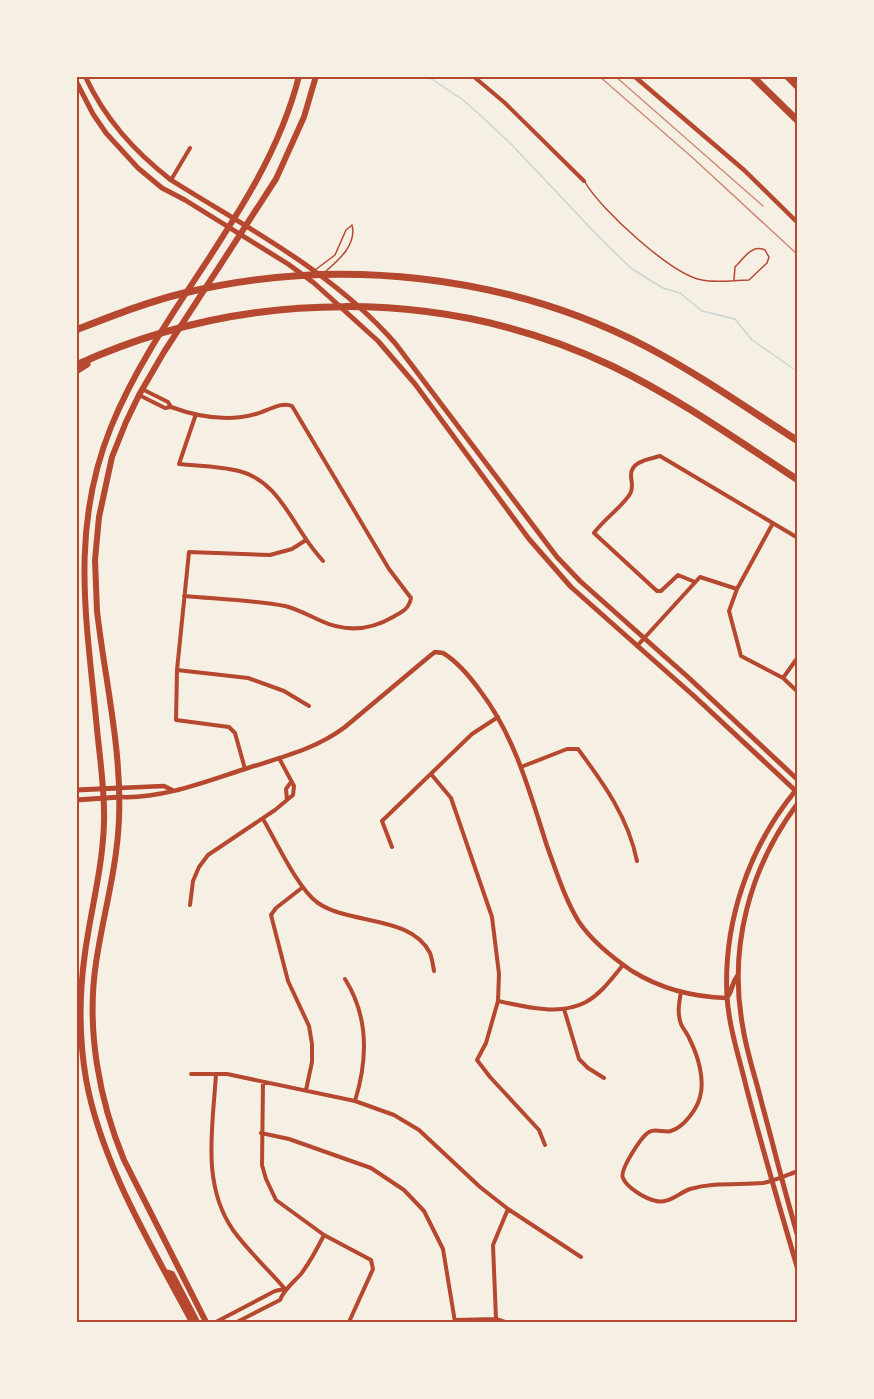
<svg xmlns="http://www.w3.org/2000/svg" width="874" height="1399" font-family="Helvetica,sans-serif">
<rect width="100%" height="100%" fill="#f6efe4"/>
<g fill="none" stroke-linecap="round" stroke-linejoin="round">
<path stroke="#c9d6d2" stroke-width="1.5" d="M427 76 463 100 478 113 511 144 600 238 632 269 663 288 680 293 702 311 735 319 752 340 798 372"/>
<path stroke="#b5482f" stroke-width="1.5" d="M585 182C600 209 672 275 702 280 717 283 734 280 749 280L767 263 769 257 765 250C752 244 744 258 735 267L734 280
M315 270 335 255 346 230 351 226
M326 271C339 260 357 244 352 225"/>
<path stroke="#b5482f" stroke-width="4" d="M473 76 505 103 584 181
M171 180 190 148
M142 389 168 402 171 407
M139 395 165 408 171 407C198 417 228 422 256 414 267 411 282 401 292 406L389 569 411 598C409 609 402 612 393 617 369 631 344 632 319 620 308 615 297 609 285 606 252 600 217 599 184 596
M196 414 179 464C199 466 220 466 239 471 274 480 287 512 306 539 311 547 317 554 323 561
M773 523 737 589 729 611 741 656 783 678 798 692
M695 582 678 575 661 591H657L594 533C604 519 621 508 630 494 634 487 631 482 631 475 631 461 650 459 660 456L798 538
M637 646 700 577 737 589
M177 670 248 678 284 691 309 706
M783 678 798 657
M521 767 567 749H578C604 784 628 817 637 861
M245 769 235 733 229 727 176 720 177 670 189 552 270 555 292 549 306 540
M431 774 451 798 492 917 499 974 498 1001 486 1043 477 1060 490 1077 539 1130 545 1145
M287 800 286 789 291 782
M263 819C276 841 298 889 318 903 350 925 411 915 430 953 432 958 433 965 434 971
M392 847 382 821 472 734 498 717
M303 887 276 908 271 915 288 981 309 1026 312 1044V1062L306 1090
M190 905 193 881 199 867 208 855 275 810 293 795 294 786 279 758
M345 979C369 1017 368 1059 355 1101
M681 992C679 1003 677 1013 681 1024 683 1029 688 1034 690 1040 698 1056 705 1079 700 1097 697 1109 684 1127 671 1131 664 1133 655 1128 649 1132 642 1136 619 1170 623 1178 627 1188 646 1199 656 1201 668 1204 679 1193 690 1189 714 1182 738 1185 763 1183 774 1181 787 1175 798 1171
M498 1001C526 1007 560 1016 586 1002 602 993 612 978 623 965
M564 1009 579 1059 588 1068 604 1078
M798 1038V1039
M191 1074H227L355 1101 394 1115 419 1130 480 1187 508 1209 581 1257
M216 1074C213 1126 201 1184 233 1230 248 1251 268 1269 285 1289
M263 1082 262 1165 266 1179 276 1200 324 1235 371 1260 373 1269 349 1322
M261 1133 289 1139 371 1168 404 1190 424 1211 443 1249 455 1322
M496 1319 493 1245 508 1209
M455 1320 496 1319 505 1322
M216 1322 275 1291 284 1289
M237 1322 280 1300C285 1288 293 1283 301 1274 310 1262 317 1249 324 1235"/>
<path stroke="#b5482f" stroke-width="4.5" d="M634 76 744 170 798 223
M119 788 164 786 172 790
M120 797C163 799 207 781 248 768 282 757 316 749 345 727L431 655 435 652 443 653C458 662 471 678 481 692 515 737 530 793 547 846 556 871 565 899 579 922 592 941 613 958 632 971 661 989 693 997 727 998"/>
<path stroke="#b5482f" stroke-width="5" d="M85 76C105 119 134 151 171 180 249 229 333 272 395 343L557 557 580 581 689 678 798 780
M76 81 93 114 106 133 138 168 162 188 185 200 288 264 314 283 378 341 415 384 529 539 571 587 694 696 798 793
M76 790 119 788
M796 790C749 847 723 922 727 997 729 1027 739 1057 746 1086 762 1148 780 1209 798 1270
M76 800 120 797
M798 803C749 868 728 949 743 1028 747 1054 756 1079 762 1104 774 1148 785 1193 798 1237
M728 996C733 989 731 984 738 975"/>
<path stroke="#b5482f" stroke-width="6" d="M165 1272 172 1274 197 1322
M192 1322C152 1247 101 1163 86 1079 79 1038 79 995 85 953 91 909 103 866 104 822 105 791 100 760 97 729 87 622 69 531 111 427 161 304 266 207 299 76
M206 1322 124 1160C99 1100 86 1029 96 963 103 915 117 869 119 819 122 750 105 680 97 611L95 560 99 517 112 457 126 422 139 395 164 352 276 179 304 117 316 76"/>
<path stroke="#b5482f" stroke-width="7" d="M752 76 798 121
M787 76 798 87
M76 330C112 316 147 302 184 293 337 256 507 274 647 347 700 375 748 409 798 441
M76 365C244 288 445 286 612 366 678 398 737 440 798 480
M76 371 87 364"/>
<path stroke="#cf8b77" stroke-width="1.5" d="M599 76 694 159 798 255
M615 76 763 206"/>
</g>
<rect width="874" height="1399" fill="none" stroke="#f6efe4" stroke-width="156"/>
<rect x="78" y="78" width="718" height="1243" fill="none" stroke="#b5482f" stroke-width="2"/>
</svg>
